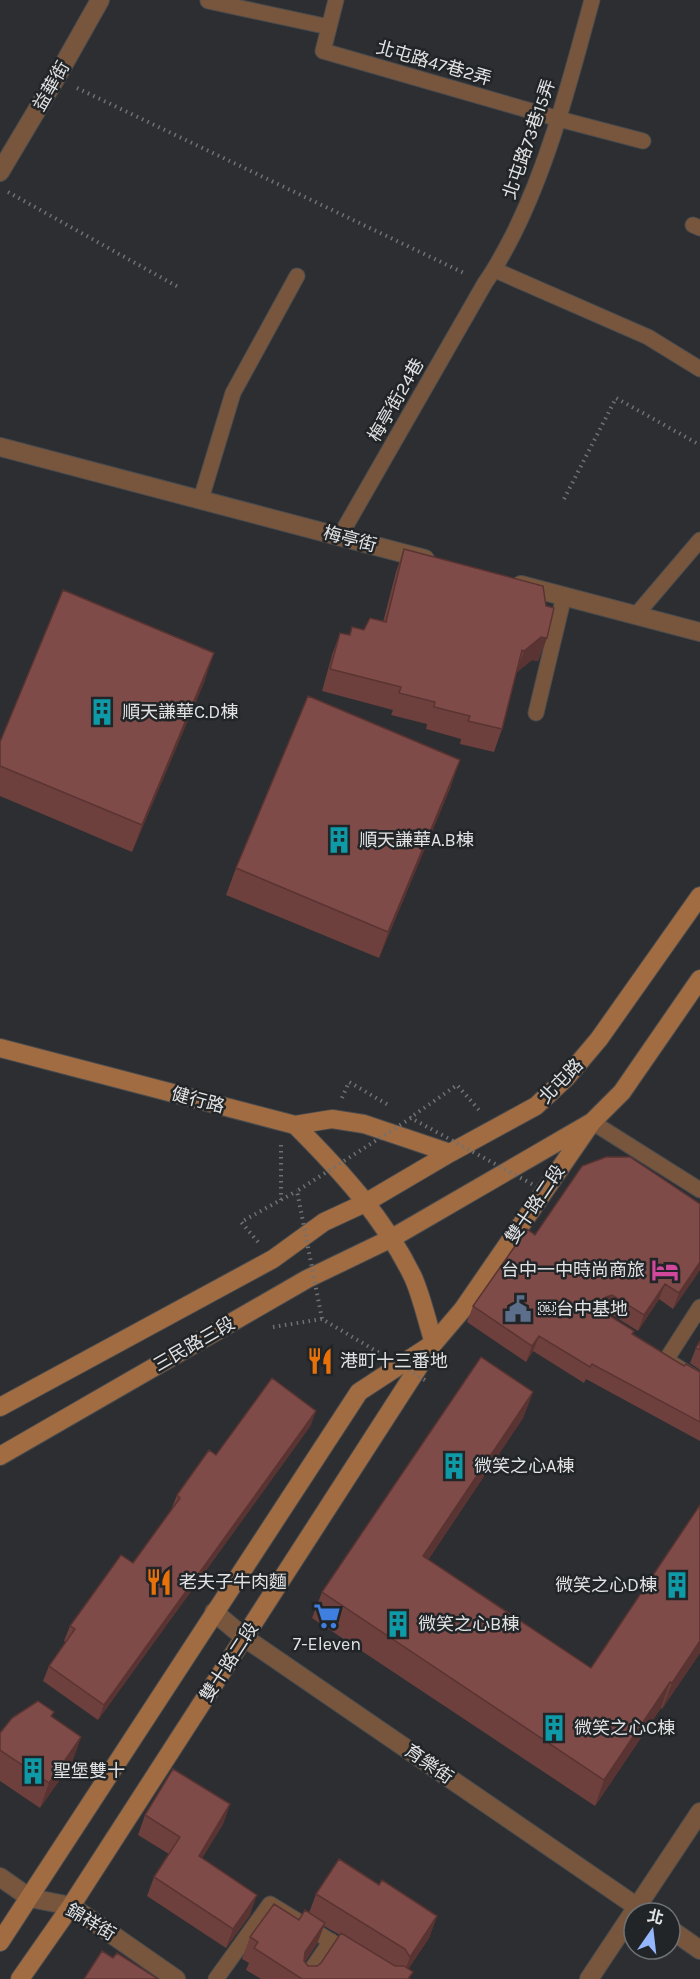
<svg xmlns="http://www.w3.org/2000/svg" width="700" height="1979" font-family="Karla,'Noto Sans TC',sans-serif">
<rect width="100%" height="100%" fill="#2c2e31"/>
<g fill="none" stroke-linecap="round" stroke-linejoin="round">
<defs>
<path id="lane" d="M336 0 323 51 559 119 643 141
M208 1 329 27
M693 225 700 228
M495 270 648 337 700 369
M201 499 233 393 297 276
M340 536 485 283C496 268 504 252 513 235 550 161 570 80 592 0
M636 615 700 540
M536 713 564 596
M592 1122 700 1190
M700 1307 666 1360 700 1381
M216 1979 270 1904 350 1953
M305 1979 331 1941"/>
<path id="street" d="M0 172 56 78 100 0
M0 447 425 559
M521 585 700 632
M214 1612 245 1638 646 1913
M0 1877 30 1898 71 1906 176 1979
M670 1929 700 1950
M589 1979 700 1812"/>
<path id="secondary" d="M0 1048 295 1125C340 1170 385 1219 413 1277 422 1297 427 1322 434 1343L359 1392 0 1942
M295 1125 332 1119 364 1124 450 1153
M0 1407 273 1259 324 1222 365 1203 450 1153 536 1106 566 1078 599 1039 700 896
M0 1456 307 1279 392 1238 592 1122 622 1092 700 979
M20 1979 71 1906 434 1343 463 1309 592 1122"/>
</defs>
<use href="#lane" stroke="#494b4e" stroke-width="17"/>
<use href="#street" stroke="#494b4e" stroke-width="20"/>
<use href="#secondary" stroke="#494b4e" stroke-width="20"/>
<path stroke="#707174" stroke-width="4" stroke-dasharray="1.5 4.5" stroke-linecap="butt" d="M77 88 466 274
M8 192 180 288
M564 499 616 398 700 445
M342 1098 349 1082 390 1106
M414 1115 457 1085 479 1110
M281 1145V1200
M258 1242 241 1222 297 1191
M273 1327 322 1319"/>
<use href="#lane" stroke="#78563d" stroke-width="15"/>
<use href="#street" stroke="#78563d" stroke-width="18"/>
<use href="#secondary" stroke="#a16c42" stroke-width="18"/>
<path stroke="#707174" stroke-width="4" stroke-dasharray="1.5 4.5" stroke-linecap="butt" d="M425 1380 322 1319 297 1191 411 1118 550 1194"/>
</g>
<path fill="#6d403e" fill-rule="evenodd" d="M404 549 547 638 538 661 532 660 516 673 502 729 494 752 460 744 461 739 426 729 427 724 391 715 393 710 322 691 332 655 340 633 349 635 352 627 364 630 383 622 396 572Z
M205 680 132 852 0 796V742Z
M451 786 379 958 226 895 236 868Z
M700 1204V1270L673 1309 659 1299 638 1331 606 1311 605 1312 633 1334 684 1366 700 1372V1441L586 1379 584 1383 533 1351 526 1362 467 1322 473 1306 535 1235Z
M700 1341V1370L690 1363 696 1348Z
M533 1392 523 1418 428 1560 591 1668 700 1505V1653L662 1709 661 1708 595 1806 312 1618 322 1592Z
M311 1425 98 1720 43 1681 49 1666 66 1642 64 1641 70 1626 133 1563 171 1510 177 1495 216 1455Z
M52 1717 81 1737 72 1762 40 1808 0 1781V1733Z
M230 1804 223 1824 202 1858 250 1915 226 1948 147 1896 154 1877 169 1854 138 1835 145 1815Z
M379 1885 437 1916 429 1938 408 1969 410 1979H261L246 1970 249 1963 242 1959 250 1937 299 1920 309 1913 316 1894ZM324 1926 340 1935 321 1963 317 1966H308L305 1962 317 1944Z"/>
<path fill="#593432" d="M541 637 547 638 538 661 532 660 516 673 524 651Z
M214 653 205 680 132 852 142 825Z
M460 760 451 786 379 958 388 932Z
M700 1262V1270L673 1309 679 1293Z
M665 1284 659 1299 638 1331 644 1315Z
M612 1295 606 1311 600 1313 601 1304 606 1297Z
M539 1336 533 1351 526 1362 532 1346Z
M533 1392 523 1418 413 1582 423 1556Z
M316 1411 311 1425 98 1720 104 1705Z
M700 1641V1653L662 1709 672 1683Z
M670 1682 661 1708 595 1806 604 1780Z
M81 1737 72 1762 40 1808 49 1783Z
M230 1804 223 1824 192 1875 199 1856Z
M257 1895 250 1915 226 1948 233 1929Z
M437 1916 429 1938 402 1979 410 1957Z
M325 1923 317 1944 297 1974 305 1952Z"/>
<path fill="#7f4b48" stroke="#593432" stroke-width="1.5" d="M404 549 543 586 546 606 554 608 547 638 541 637 524 651 522 650 502 729 468 721 470 716 434 707 435 702 399 693 401 687 330 669 340 633 350 635 352 627 364 630 370 618 386 622Z
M63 590 214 653 142 825 0 766V742Z
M308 696 460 760 388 932 236 868Z
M606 1157H630L700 1204V1262L679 1293 665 1284 644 1315 612 1295 606 1297 601 1304 605 1313 634 1331 632 1334 684 1366 686 1364 700 1372V1422L592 1364 590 1367 539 1336 532 1346 473 1306 527 1229 535 1235 582 1166Z
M700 1341V1350L696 1348Z
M481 1357 533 1392 423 1556 591 1668 700 1505V1641L672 1683 670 1682 604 1780 322 1592Z
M272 1378 316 1411 104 1705 49 1666 75 1629 70 1626 121 1555 133 1563 180 1498 177 1495 209 1450 216 1455Z
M38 1701 54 1712 51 1716 81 1737 49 1783 0 1750V1733L12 1718Z
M173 1769 230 1804 199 1856 257 1895 233 1929 154 1877 180 1837 145 1815Z
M339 1859 379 1885 382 1880 437 1916 410 1957 405 1949 316 1894Z
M274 1904 299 1920 305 1910 325 1923 305 1952 304 1961 308 1966H317L321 1963 341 1933 395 1966H404L413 1972 408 1979H302L254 1948 258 1942 250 1937Z
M102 1951 113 1958 117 1953 158 1979H84Z"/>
<defs>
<symbol id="building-bare" viewBox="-9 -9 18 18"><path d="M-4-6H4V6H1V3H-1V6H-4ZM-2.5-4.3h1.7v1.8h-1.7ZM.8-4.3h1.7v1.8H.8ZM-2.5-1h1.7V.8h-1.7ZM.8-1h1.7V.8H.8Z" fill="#0f9aa8" stroke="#222527" stroke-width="2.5" paint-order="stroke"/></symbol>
<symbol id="hotel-bare" viewBox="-9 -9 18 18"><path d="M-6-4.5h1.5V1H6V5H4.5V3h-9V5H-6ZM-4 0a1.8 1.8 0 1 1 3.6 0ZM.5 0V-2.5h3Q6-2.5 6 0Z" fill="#d1479c" stroke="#222527" stroke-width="2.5" paint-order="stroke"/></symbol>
<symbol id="civic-bare" viewBox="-9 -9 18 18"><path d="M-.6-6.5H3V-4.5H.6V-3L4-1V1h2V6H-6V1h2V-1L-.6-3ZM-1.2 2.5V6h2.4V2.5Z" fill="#5c6f8a" stroke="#222527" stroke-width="2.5" paint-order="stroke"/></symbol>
<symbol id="restaurant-bare" viewBox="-9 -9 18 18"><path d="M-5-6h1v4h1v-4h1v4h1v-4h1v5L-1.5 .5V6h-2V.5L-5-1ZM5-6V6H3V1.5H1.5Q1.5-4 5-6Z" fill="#e8710a" stroke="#222527" stroke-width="2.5" paint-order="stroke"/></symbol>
<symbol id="supermarket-bare" viewBox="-9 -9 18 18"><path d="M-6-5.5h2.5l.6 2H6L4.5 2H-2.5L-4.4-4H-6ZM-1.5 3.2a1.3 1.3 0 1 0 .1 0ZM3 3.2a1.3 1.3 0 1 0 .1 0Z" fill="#3f7fe0" stroke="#222527" stroke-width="2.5" paint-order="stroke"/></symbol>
</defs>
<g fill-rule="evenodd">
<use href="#building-bare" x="83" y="693" width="38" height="38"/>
<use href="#building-bare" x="320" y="821" width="38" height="38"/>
<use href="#hotel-bare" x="646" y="1251" width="38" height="38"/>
<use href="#civic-bare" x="499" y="1290" width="38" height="38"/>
<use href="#restaurant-bare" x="301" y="1342" width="38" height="38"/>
<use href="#building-bare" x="435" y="1447" width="38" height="38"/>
<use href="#restaurant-bare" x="140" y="1563" width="38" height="38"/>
<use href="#building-bare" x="658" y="1566" width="38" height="38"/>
<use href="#supermarket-bare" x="308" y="1597" width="38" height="38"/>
<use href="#building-bare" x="379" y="1605" width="38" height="38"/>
<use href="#building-bare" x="535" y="1709" width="38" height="38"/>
<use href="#building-bare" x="14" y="1752" width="38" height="38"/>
</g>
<g text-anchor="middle" stroke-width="5" stroke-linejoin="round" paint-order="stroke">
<g font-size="18" fill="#e1e2e4" stroke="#222527">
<text transform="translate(434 63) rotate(16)" y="6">北屯路47巷2弄</text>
<text transform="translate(51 86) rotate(-60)" y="6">益華街</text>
<text transform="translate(529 139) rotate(-71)" y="6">北屯路73巷15弄</text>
<text transform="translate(396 400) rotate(-60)" y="6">梅亭街24巷</text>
<text transform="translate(350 539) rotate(15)" y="6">梅亭街</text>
<text transform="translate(561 1081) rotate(-46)" y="6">北屯路</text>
<text transform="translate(198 1100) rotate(15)" y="6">健行路</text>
<text transform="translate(535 1204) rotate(-56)" y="6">雙十路二段</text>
<text transform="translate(194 1344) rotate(-30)" y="6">三民路三段</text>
<text transform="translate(229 1662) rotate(-57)" y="6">雙十路二段</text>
<text transform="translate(429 1764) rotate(35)" y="6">育樂街</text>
<text transform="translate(91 1922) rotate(31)" y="6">錦祥街</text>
</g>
<g font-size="18" fill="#e1e2e4" stroke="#222527" text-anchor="start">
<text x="122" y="718">順天謙華C.D棟</text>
<text x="359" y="846">順天謙華A.B棟</text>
<text x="645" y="1276" text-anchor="end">台中一中時尚商旅</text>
<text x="538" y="1315">￼台中基地</text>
<text x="340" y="1367">港町十三番地</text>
<text x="474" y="1472">微笑之心A棟</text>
<text x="179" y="1588">老夫子牛肉麵</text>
<text x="657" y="1591" text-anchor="end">微笑之心D棟</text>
<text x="418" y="1630">微笑之心B棟</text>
<text x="327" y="1650" text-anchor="middle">7-Eleven</text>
<text x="574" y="1734">微笑之心C棟</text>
<text x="53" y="1777">聖堡雙十</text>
</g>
</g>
<g transform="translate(652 1931) rotate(14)"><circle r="28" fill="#222527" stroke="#6e7173" stroke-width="1.5"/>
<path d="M0-4.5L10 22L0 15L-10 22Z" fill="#94b7fd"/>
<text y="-9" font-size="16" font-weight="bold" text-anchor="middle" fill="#e1e2e4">北</text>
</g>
</svg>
